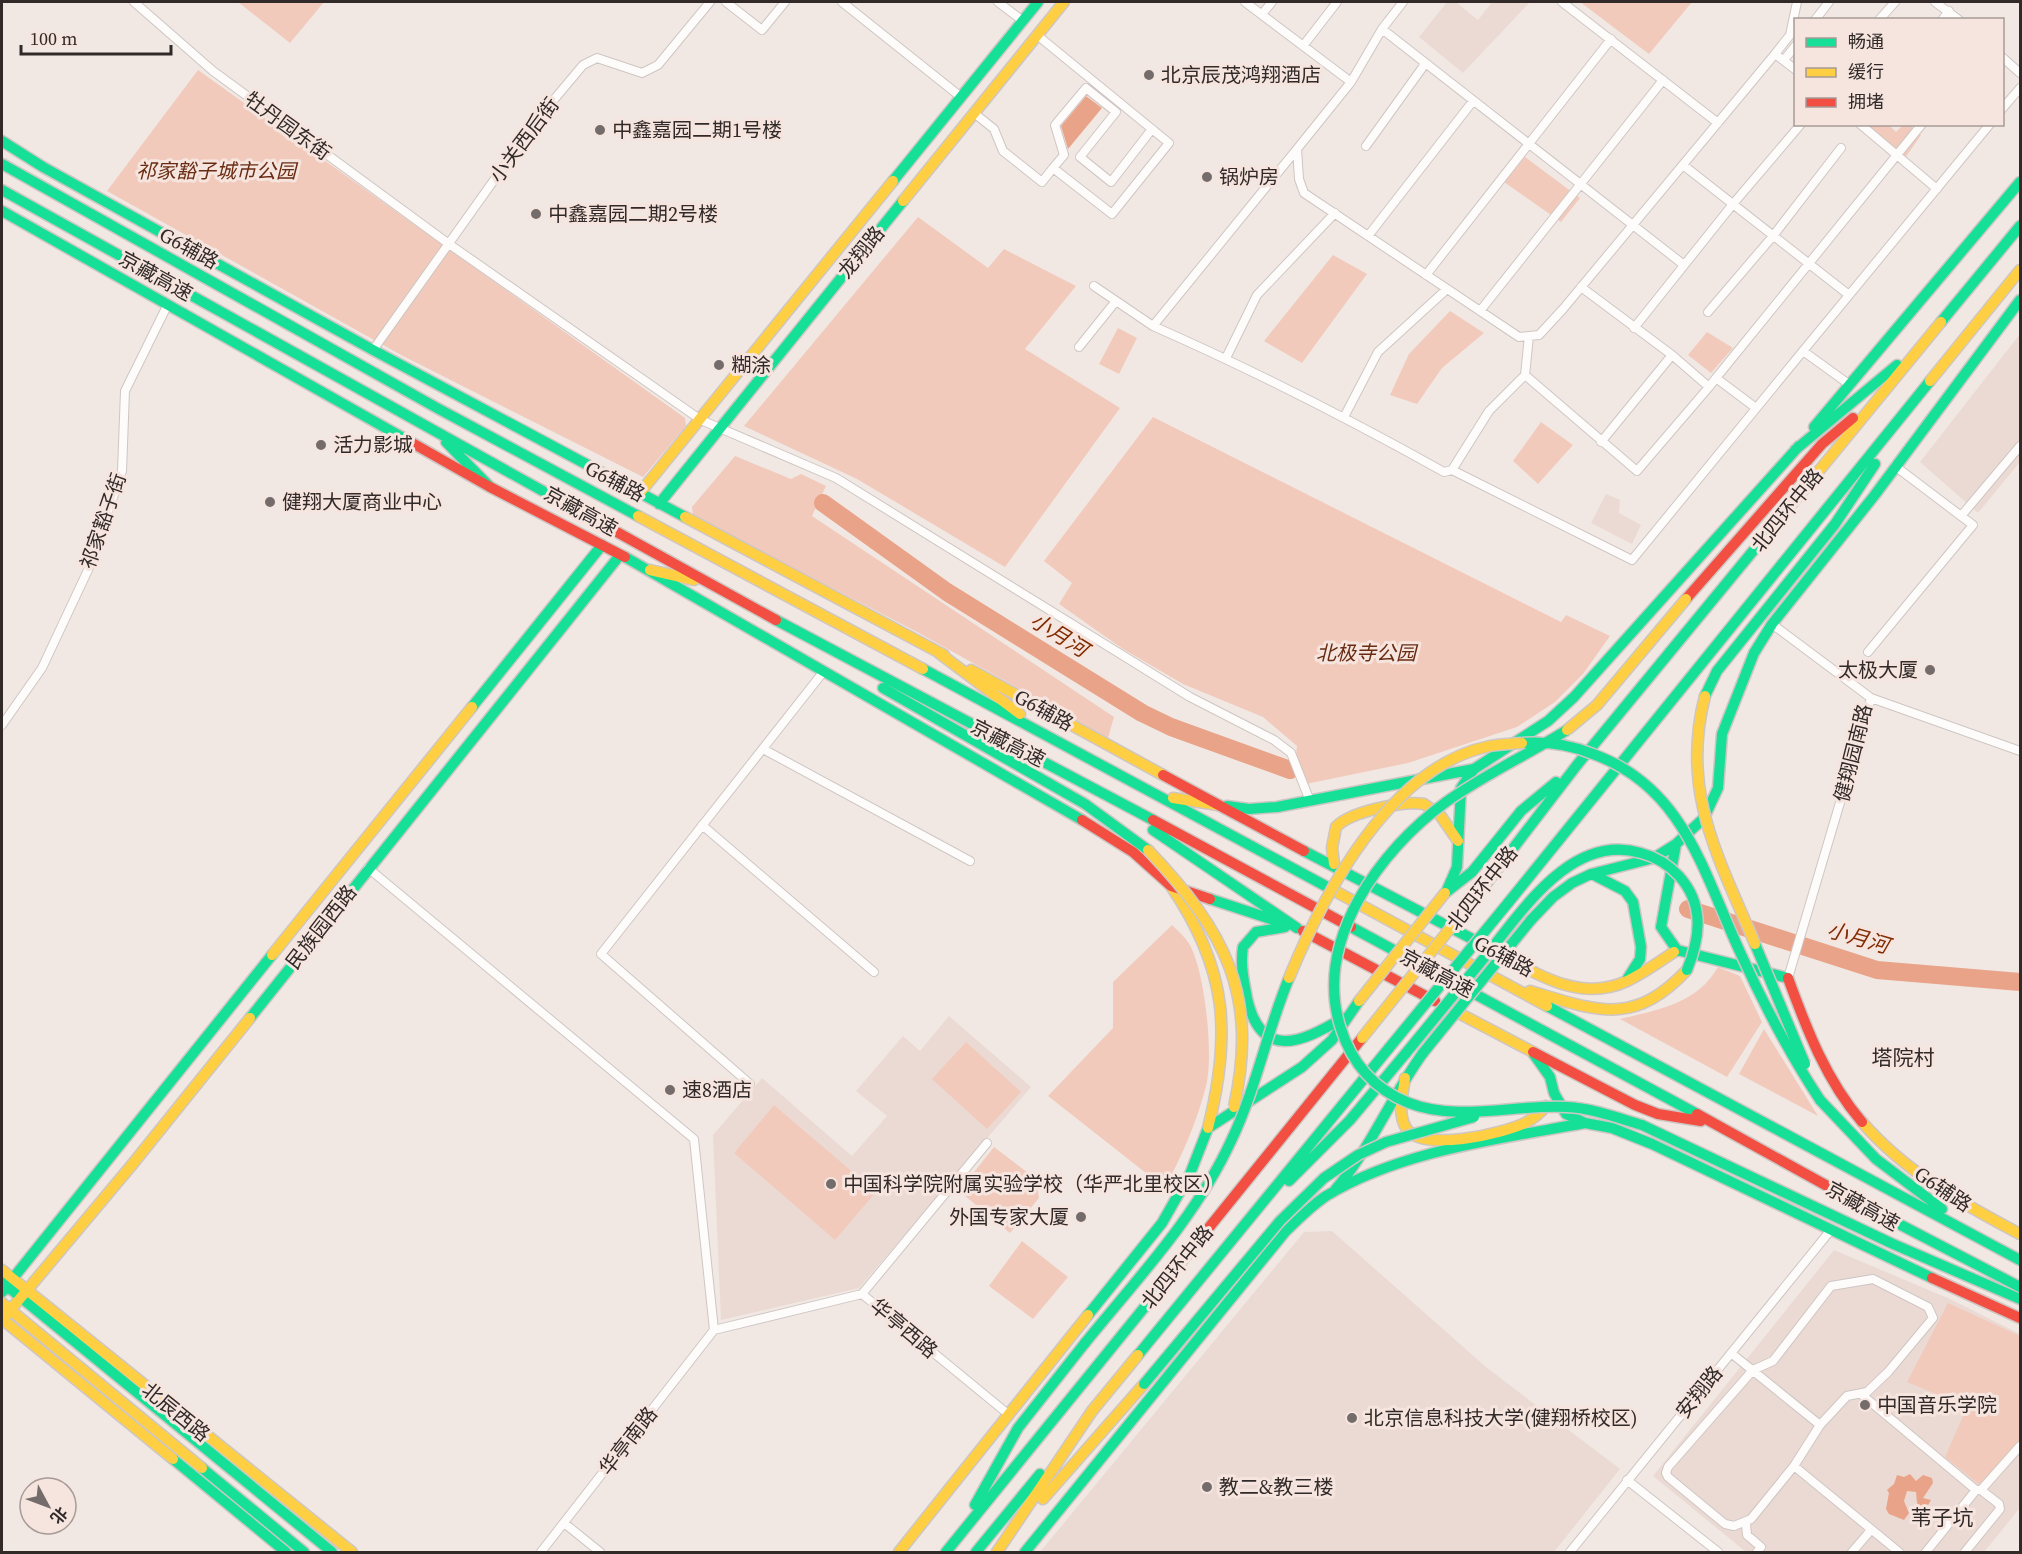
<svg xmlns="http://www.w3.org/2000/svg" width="2022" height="1554" font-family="'Source Serif 4','Noto Sans SC',serif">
<rect width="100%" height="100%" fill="#f1e8e4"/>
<path fill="#ebdad3" d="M1447 2H1456L1478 20 1492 2H1530L1463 73 1419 37Z
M2020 334V462L1978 513 1920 462Z
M1606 494 1620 500 1619 513 1641 525 1632 544 1591 523Z
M949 1016 1031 1087 859 1288 721 1320 713 1135 762 1078 852 1156 887 1116 856 1091 903 1036 920 1051Z
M1332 1231 1486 1367 1620 1469 1554 1552H1040L1304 1232Z
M1834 1250 1950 1299 2020 1334V1508L1984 1552H1746L1653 1476Z"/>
<path fill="#f1cabb" d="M238 2H324L290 43Z
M1580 2H1692L1649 54Z
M198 70 685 418 686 426 643 477 401 355 107 191Z
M1872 125H1889L1896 132 1903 125H1909L1921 135 1903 161 1866 130Z
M1525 157 1580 198 1561 222 1504 182Z
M918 217 988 268 1004 249 1076 286 1025 349 1120 408 1005 567 857 479 744 426Z
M1333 255 1367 274 1302 363 1264 341Z
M1450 311 1484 333 1442 368 1417 404 1390 395 1409 354Z
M1118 328 1137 338 1119 374 1099 364Z
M1707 332 1733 348 1711 373 1688 355Z
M1153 417 1561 622 1566 615 1610 636 1583 674 1555 702 1517 727 1408 763 1301 785 1295 764 1297 746 1263 717 1183 684 1123 649 1059 604 1072 583 1044 561Z
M1541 422 1573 445 1538 484 1513 461Z
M735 456 791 479 801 474 826 486 812 516 1114 717 1108 738 917 632 693 516 692 507Z
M1172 925C1177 930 1184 936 1188 942 1205 967 1214 1057 1206 1086 1197 1122 1182 1155 1165 1188L1048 1096 1113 1028V982Z
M1718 967 1740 976 1762 1022 1727 1077 1620 1019C1657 1010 1697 1004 1718 967Z
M1764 1029 1818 1116 1739 1074Z
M966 1042 1021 1092 987 1129 932 1079Z
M774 1105 876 1192 835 1240 734 1153Z
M994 1147 1036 1179 1039 1198 1010 1233 959 1191Z
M1022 1241 1068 1277 1033 1319 989 1286Z
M1948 1303 2020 1336V1442L1981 1486 1945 1457 1967 1407 1907 1382Z"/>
<path fill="#e9a388" d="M1086 96 1102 108 1068 149 1061 126Z
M1910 1474 1916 1481 1923 1475 1932 1478 1933 1483 1923 1498 1931 1500 1927 1507 1922 1509 1917 1503 1916 1492 1907 1491 1904 1501 1909 1513 1904 1520 1889 1514 1886 1509 1889 1493 1887 1490 1894 1484 1897 1475 1904 1477Z"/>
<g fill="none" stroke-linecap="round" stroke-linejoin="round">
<path stroke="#e9a388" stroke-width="18" d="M823 503 947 592 1142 713 1171 727 1290 770
M1688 909 1877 970 2020 982"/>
<defs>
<path id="street" d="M134 2 213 71 449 244 701 420 836 478 1190 697 1274 740 1291 753 1310 801
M726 2 762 30 785 2
M842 2 961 97
M998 2 1023 21
M1245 2 1351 82
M1403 2 1382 29 1351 82 1297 149 1299 179 1304 193 1519 337 1539 335 1563 309 1775 54 1790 35 1797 2
M1562 2 1718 123
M1935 2 1959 20
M1262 14 1272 2
M1815 20 1829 2
M1879 20 1895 2
M1942 20 1949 11
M1382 29 1684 265
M1303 46 1337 2
M1775 54 1796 70
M2002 57 2020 73
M1784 60 1796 45
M2002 109 2020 88
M974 113 994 129 1003 151 1042 182 1053 168 1112 214 1169 143 1037 35
M1860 124 1937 189
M1366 146 1425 64
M1297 149 1153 326C1253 370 1349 419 1444 472L1452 470 1632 560 1803 351 1850 385
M1683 165 1849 295
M1053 168 1064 155 1055 125 1086 88 1116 112 1080 157 1111 182 1152 129
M1368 236 1473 101
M1426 275 1611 39
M1094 286 1153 326
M1581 287 1672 355 1709 387 1716 378 1756 408
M1480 311 1663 80
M1708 312 1773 236 1841 148
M1634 328 1733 204 1801 124
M1079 347 1116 301
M373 350 536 121 583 65 597 58 642 73 658 65 710 2
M1803 351 1990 124
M1226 358 1257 295 1335 213
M1525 375 1529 336
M1716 378 1922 124
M1344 417 1378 352 1447 289
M1601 442 1672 355
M1895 466 1961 516
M1452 470 1489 411 1525 375 1637 471 1709 387
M1772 624 1871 698 2020 751
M1868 652 1973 525 1961 516 2020 446
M2 725 42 668 88 570 122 471 125 391 167 306
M763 749 970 861
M702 825 874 972
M368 868 694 1139 714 1330
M1788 978 1871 698
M750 1084 601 954 824 671
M1873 1279 1928 1307 1933 1318 1888 1372 1867 1392 1847 1396 1820 1425 1794 1466 1751 1519 1734 1526 1725 1524 1668 1477 1666 1473 1668 1467 1753 1370 1773 1361 1831 1286Z
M862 1294 987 1143
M862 1294 1008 1414
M714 1330 862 1294
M1731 1353 1820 1425
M1861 1394 1976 1490
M1794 1466 1899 1552
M1627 1480 1718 1552
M564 1523 600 1552
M1746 1523 1747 1535 1761 1547 1757 1552
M541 1552 714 1330
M1570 1552 1830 1231
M1852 1552 1871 1530
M1926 1552 1976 1490H1981L2020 1446
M1965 1552 2000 1509 1999 1504 1981 1490"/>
<path id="fast" d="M2 141 43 167 373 350 685 517
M2 164 437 408 638 516
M893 181 1038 2
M2 190 568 505
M2 211 407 440
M1941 322 2020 226
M1814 427 2020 182
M446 442 490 487
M1795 450 1897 365
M659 504 903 201
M625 557 1082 820
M776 620 1153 820
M923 669 1333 890
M883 688 1085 804 1148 850
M1705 696 1717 671 1835 524 1875 464
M472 707 602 545
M1227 806 1249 809 1277 807 1474 769
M1153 830 1297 928
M1676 844 1661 927 1677 950
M1304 851 1480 943
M1592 874 1625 891 1633 902 1641 947 1640 959 1628 978
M1485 885 1577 765 1818 472
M1447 890 1457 867 1461 788 1474 769 1548 721 1574 697 1799 446
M1445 893 1472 872 1521 811 1556 782
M1210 899 1283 923
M1508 903 1930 381
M1531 920 1553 897 1572 883 1591 874 1654 858 1676 844 1704 818 1718 788 1722 734 1754 653 1772 624 1874 496 2020 300
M1285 927 1256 932 1243 947C1240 965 1244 981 1247 998 1261 1061 1301 1043 1343 1018
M1351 927 1697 1114
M1674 952 1677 950 1788 978
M1547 1006 2020 1260
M250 1018 620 555
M1533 1053 1550 1077 1554 1093 1566 1114 1585 1123 1612 1128 1652 1144 1932 1278
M1820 1100 1876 1159 1942 1209
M1642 1125 1893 1244 2020 1299
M1289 1181 1350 1120 1406 1053
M1335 1190C1371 1148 1391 1097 1423 1053
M1849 1198 2020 1287
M2 1282 332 1552
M2 1292 272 955
M1088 1315 1162 1223 1190 1174 1208 1128 1302 1067 1332 1040 1359 1001
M1138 1355 1389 1048
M173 1459 286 1552
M202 1468 304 1552
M975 1505 1018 1428 1085 1343
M946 1552 1203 1235
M976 1552 1040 1474
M1025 1552 1285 1232C1298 1219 1311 1206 1326 1196 1402 1150 1500 1139 1585 1123"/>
<path id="slow" d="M903 201 1064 2
M1930 381 2020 270
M1818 472 1941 322
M639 494 893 181
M638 516 923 669
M685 517 944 655
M650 570 694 580
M939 653 1020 714
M971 670 1163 775
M1173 798 1218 805
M1334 864 1332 848 1336 827C1351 811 1403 801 1424 804L1440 815 1458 841
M1171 886C1227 968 1232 1033 1208 1128
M1333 890 1547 1006
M1497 952C1537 974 1580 1003 1627 981 1644 973 1659 962 1674 952
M272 955 472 707
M1530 991C1598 1011 1633 1027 1687 970
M1449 1008 1533 1052
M1405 1078C1403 1093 1397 1113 1406 1128 1422 1153 1502 1134 1525 1123 1533 1119 1540 1113 1546 1106
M1862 1122C1905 1172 1963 1204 2020 1234
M2 1270 352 1552
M2 1303 202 1468
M2 1319 173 1459
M2 1320 131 1166 250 1018
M1043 1499 1144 1384
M899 1552 1088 1315
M997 1552 1092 1411 1138 1355"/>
<path id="jam" d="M407 440 490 487 625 557
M568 505 776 620
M1686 599 1822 444 1853 418
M1163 775 1304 851
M1082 820 1133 852 1171 886 1210 899
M1153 820 1351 927
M1303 931 1435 1001
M1788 978C1807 1030 1826 1080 1862 1122
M1533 1052 1635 1105 1658 1114 1701 1121
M1697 1114 1849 1198
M1203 1235 1362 1038
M1932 1278 2020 1318"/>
</defs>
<use href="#street" stroke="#cec6c3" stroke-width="10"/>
<use href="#fast" stroke="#cec6c3" stroke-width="13"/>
<use href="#slow" stroke="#cec6c3" stroke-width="13"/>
<use href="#jam" stroke="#cec6c3" stroke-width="13"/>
<use href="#street" stroke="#fdfcfb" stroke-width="8"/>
<use href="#fast" stroke="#16e098" stroke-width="10"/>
<use href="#slow" stroke="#ffcf43" stroke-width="10"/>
<use href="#jam" stroke="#f24e42" stroke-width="10"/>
<defs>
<path id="fast-bridge" d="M1567 730C1527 755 1484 775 1446 802 1380 850 1314 940 1340 1026 1351 1062 1373 1089 1409 1103 1458 1122 1516 1104 1567 1107 1592 1108 1618 1118 1642 1125
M1522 743C1546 741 1571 745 1593 754 1684 787 1703 872 1740 952 1763 1003 1789 1053 1820 1100
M1755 944 1805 1064
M1389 1048 1508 903
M1406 1053C1432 1021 1458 990 1484 958 1521 913 1571 832 1641 853 1656 857 1669 865 1679 876 1705 905 1700 938 1687 970
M1423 1053 1531 920
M1085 1343C1137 1279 1196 1217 1231 1141 1256 1089 1267 1031 1289 978
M1144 1384 1280 1221 1324 1178 1358 1155 1386 1142 1474 1117"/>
<path id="slow-bridge" d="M1705 696C1680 792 1719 858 1755 944
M1567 730 1597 705 1686 599
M1148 850C1225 931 1259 994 1234 1107
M1289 978C1324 893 1390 766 1490 746 1500 744 1511 744 1522 743
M1359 1001 1445 893
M1362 1038 1485 885"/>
</defs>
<use href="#fast-bridge" stroke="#cec6c3" stroke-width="13" stroke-linecap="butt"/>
<use href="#slow-bridge" stroke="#cec6c3" stroke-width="13" stroke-linecap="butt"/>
<use href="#fast-bridge" stroke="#16e098" stroke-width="10"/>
<use href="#slow-bridge" stroke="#ffcf43" stroke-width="10"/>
</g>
<g fill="#746c6a" stroke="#f6e5df" stroke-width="2">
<circle cx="1149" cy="75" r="6"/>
<circle cx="600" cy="130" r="6"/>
<circle cx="1207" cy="177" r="6"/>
<circle cx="536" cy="214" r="6"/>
<circle cx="719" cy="365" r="6"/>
<circle cx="321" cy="445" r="6"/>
<circle cx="270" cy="502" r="6"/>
<circle cx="1930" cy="670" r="6"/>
<circle cx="670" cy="1090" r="6"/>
<circle cx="831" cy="1184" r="6"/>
<circle cx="1081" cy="1217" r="6"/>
<circle cx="1865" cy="1405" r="6"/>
<circle cx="1352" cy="1418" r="6"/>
<circle cx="1207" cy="1487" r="6"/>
</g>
<g text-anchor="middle" stroke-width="6" stroke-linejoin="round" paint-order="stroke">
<g font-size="20" fill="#312a28" stroke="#f6e5df" text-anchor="start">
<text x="1161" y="82">北京辰茂鸿翔酒店</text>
<text x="612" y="137">中鑫嘉园二期1号楼</text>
<text x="1219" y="184">锅炉房</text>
<text x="548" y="221">中鑫嘉园二期2号楼</text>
<text x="731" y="372">糊涂</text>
<text x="333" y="452">活力影城</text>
<text x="282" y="509">健翔大厦商业中心</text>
<text x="1918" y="677" text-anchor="end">太极大厦</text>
<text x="682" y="1097">速8酒店</text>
<text x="843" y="1191">中国科学院附属实验学校（华严北里校区）</text>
<text x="1069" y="1224" text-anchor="end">外国专家大厦</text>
<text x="1877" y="1412">中国音乐学院</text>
<text x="1364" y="1425">北京信息科技大学(健翔桥校区)</text>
<text x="1219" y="1494">教二&amp;教三楼</text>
</g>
<g font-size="20" fill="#312a28" stroke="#f6e5df">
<text transform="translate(288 126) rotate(36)" y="7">牡丹园东街</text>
<text transform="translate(524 140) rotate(-53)" y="7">小关西后街</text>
<text transform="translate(189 248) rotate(29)" y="7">G6辅路</text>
<text transform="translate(861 252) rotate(-51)" y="7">龙翔路</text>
<text transform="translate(156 276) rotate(29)" y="7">京藏高速</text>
<text transform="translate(615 481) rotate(28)" y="7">G6辅路</text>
<text transform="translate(1787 510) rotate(-51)" y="7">北四环中路</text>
<text transform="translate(581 511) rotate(29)" y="7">京藏高速</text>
<text transform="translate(103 521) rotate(-71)" y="7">祁家豁子街</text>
<text transform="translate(1044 710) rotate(29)" y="7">G6辅路</text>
<text transform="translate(1008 743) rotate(27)" y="7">京藏高速</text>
<text transform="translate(1853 753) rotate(-76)" y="7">健翔园南路</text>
<text transform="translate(1482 888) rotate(-52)" y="7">北四环中路</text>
<text transform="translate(321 927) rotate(-52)" y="7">民族园西路</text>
<text transform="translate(1504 956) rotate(28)" y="7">G6辅路</text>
<text transform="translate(1437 973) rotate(28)" y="7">京藏高速</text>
<text transform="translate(1943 1189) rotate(34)" y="7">G6辅路</text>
<text transform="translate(1863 1206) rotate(29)" y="7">京藏高速</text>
<text transform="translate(1177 1267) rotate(-51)" y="7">北四环中路</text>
<text transform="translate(904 1328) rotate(40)" y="7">华亭西路</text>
<text transform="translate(1699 1392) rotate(-51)" y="7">安翔路</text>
<text transform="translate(176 1412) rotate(39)" y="7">北辰西路</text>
<text transform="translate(628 1441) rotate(-52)" y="7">华亭南路</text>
</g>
<g font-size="20" font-style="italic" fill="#692c12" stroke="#f6e5df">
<text x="216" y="178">祁家豁子城市公园</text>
<text x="1366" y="660">北极寺公园</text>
</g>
<g font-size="21" font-style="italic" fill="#812c00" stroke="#f6e5df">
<text transform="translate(1059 635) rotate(32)" y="7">小月河</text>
<text transform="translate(1858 938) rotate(16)" y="7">小月河</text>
</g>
<g font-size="21" fill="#312a28" stroke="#f6e5df">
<text x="1903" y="1065">塔院村</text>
<text x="1942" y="1525">苇子坑</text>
</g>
</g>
<rect width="2022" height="1554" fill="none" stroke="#312a28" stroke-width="6"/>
<rect x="1794" y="18" width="210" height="108" fill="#f6e5df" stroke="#a79a96" stroke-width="1.5"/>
<rect x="1806" y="38" width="30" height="9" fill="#16e098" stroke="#a79a96" stroke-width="1.5"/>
<text x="1848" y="48" font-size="18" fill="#312a28">畅通</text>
<rect x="1806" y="68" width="30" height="9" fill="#ffcf43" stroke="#a79a96" stroke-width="1.5"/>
<text x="1848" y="78" font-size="18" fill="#312a28">缓行</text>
<rect x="1806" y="98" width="30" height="9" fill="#f24e42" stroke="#a79a96" stroke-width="1.5"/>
<text x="1848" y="108" font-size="18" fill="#312a28">拥堵</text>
<g transform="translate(48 1506) rotate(131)"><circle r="28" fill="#f6e5df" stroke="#a79a96" stroke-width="1.5"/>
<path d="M0-4.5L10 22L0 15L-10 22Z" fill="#746c6a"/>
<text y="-9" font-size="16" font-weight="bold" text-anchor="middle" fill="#312a28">北</text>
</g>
<path d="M21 45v9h150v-9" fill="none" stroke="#312a28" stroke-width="3"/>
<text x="30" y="45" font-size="18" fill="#312a28" stroke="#f6e5df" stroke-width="4.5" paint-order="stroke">100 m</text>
</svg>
